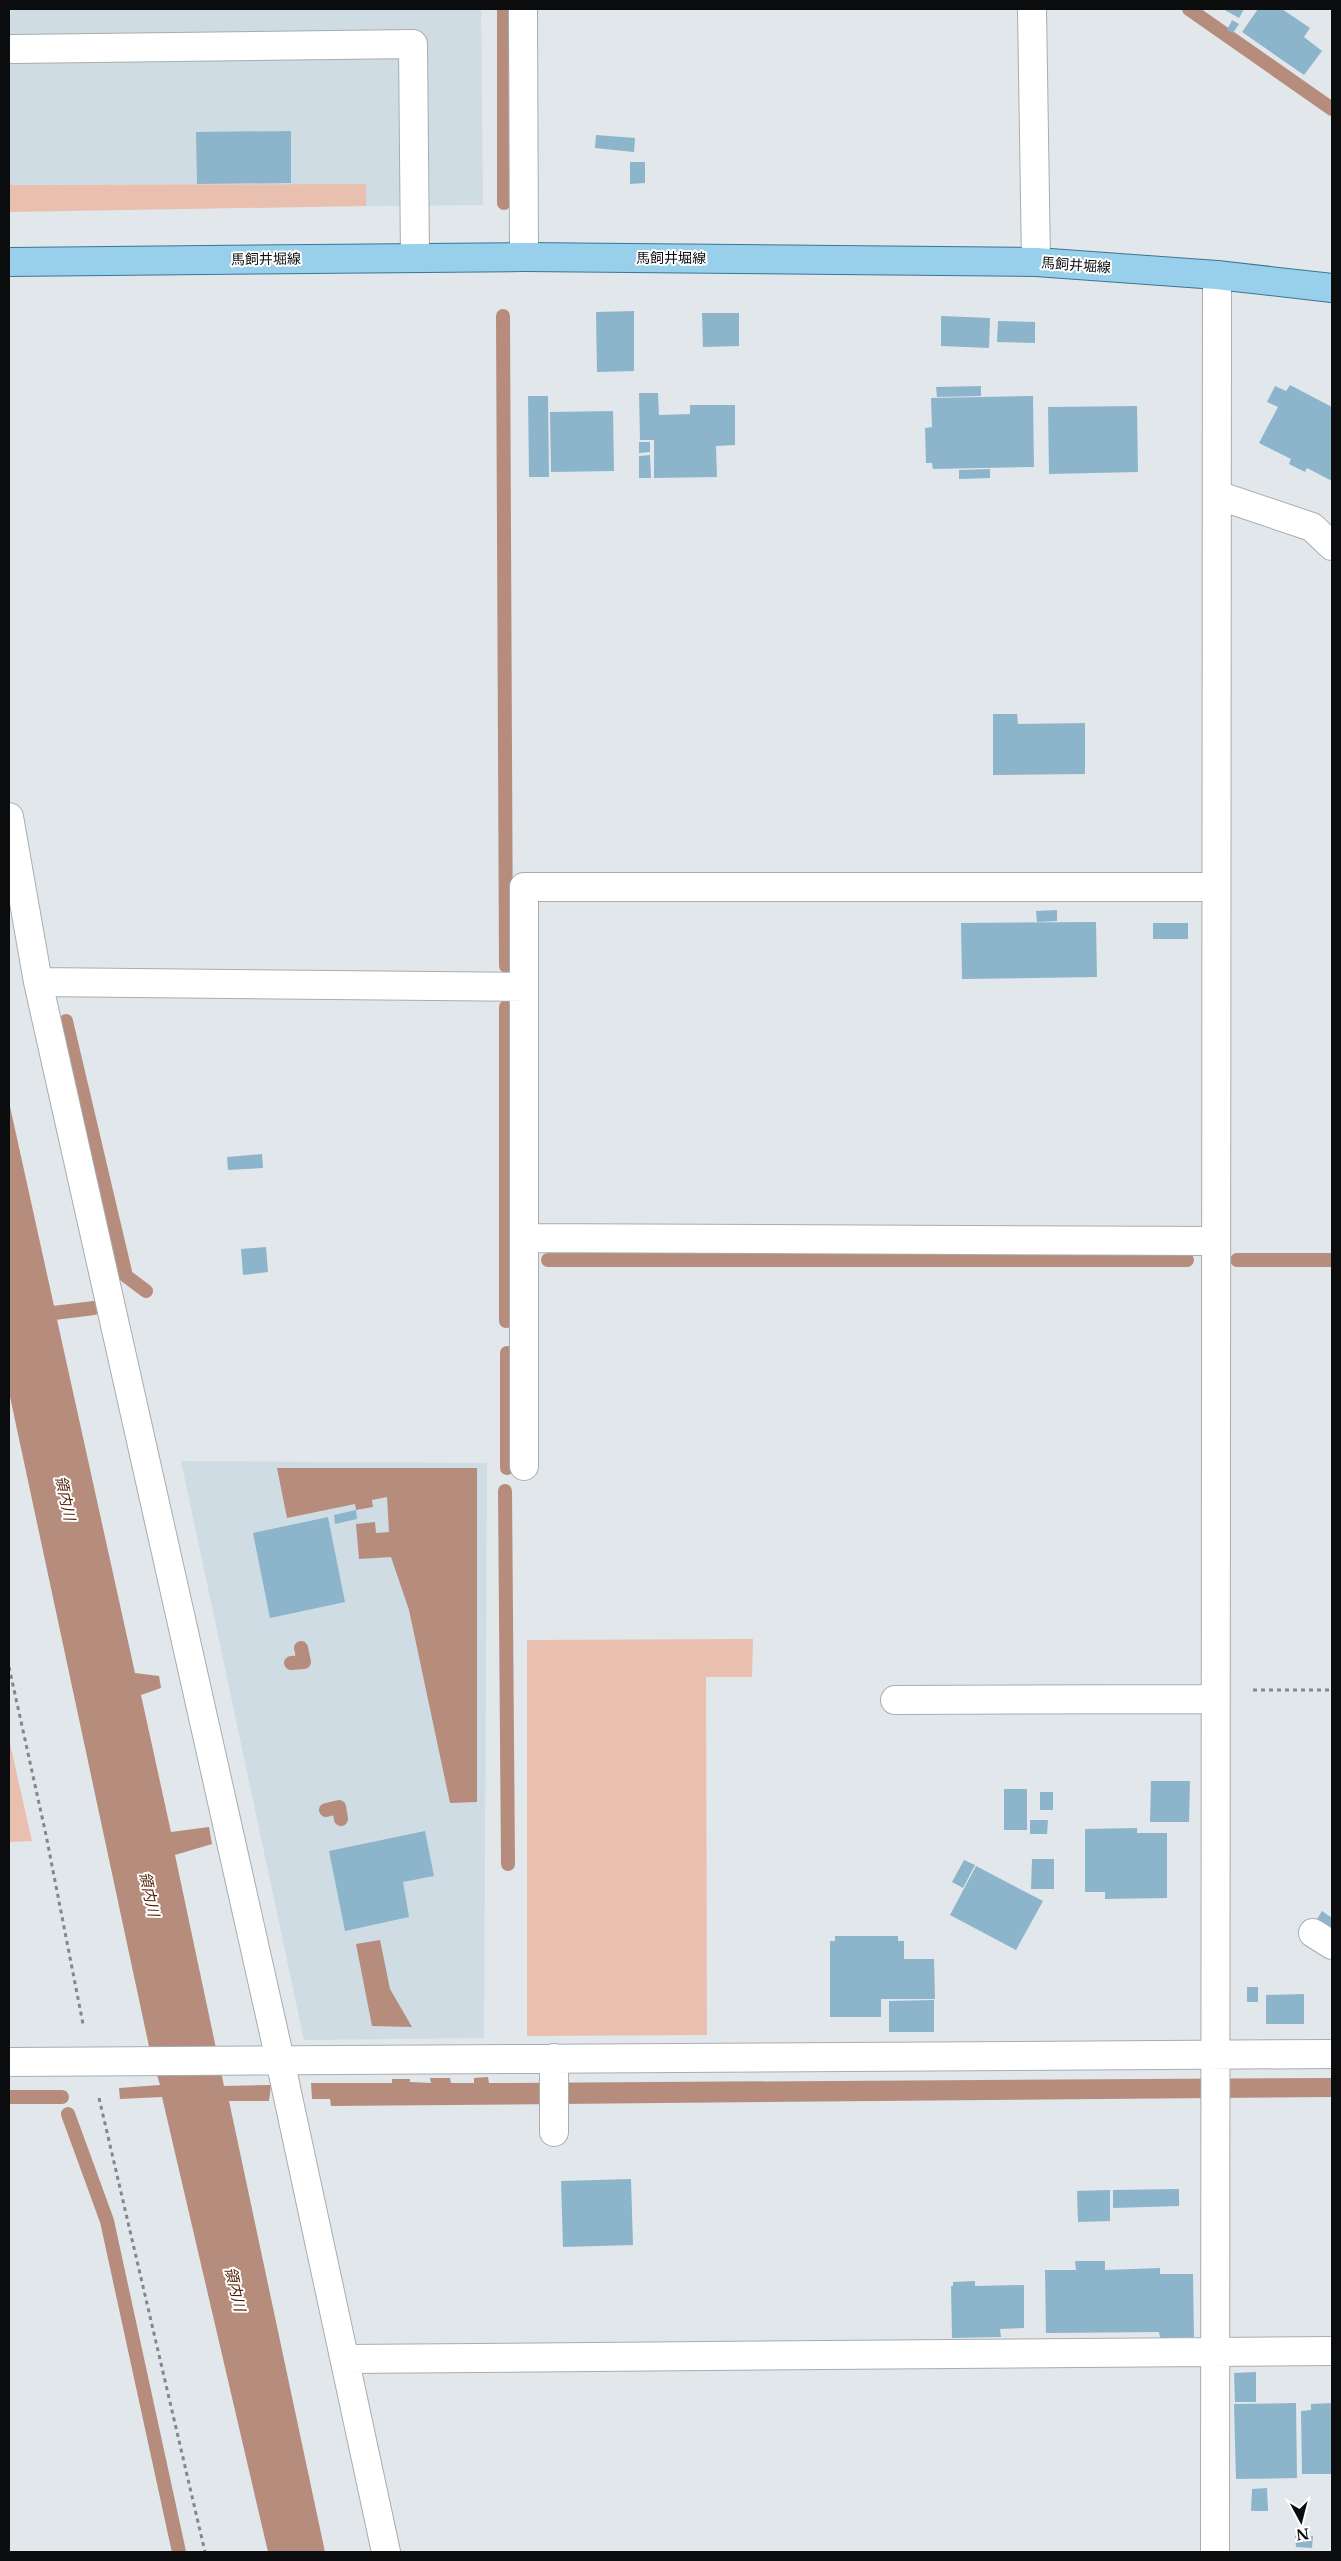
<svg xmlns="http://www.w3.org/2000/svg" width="1341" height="2561" font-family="'Libre Baskerville','Noto Sans JP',serif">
<rect width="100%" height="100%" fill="#e1e7ea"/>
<path fill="#cfdce3" d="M9 9H481L483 205 366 206V184L9 185Z
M181 1461 487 1463 484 2038 304 2040Z"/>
<path fill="#e9c0af" d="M366 184V206L9 212V185Z
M753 1639 752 1677H706L707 2035 527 2036V1640Z
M9 1739 32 1841 9 1842Z"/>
<path fill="#b68d7c" d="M9 1102 135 1673 159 1676 161 1688 141 1695 171 1832 209 1827 212 1844 175 1855 224 2086 271 2085 269 2101H229L325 2552H268L162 2097 120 2099 119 2088 160 2085 150 2051 9 1392Z
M277 1468H477V1802L450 1803 409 1610 391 1557 359 1559 356 1524 375 1522 376 1533 389 1532 387 1497 372 1500 373 1507 356 1510 355 1504 287 1518Z
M380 1940 390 1989 412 2027 372 2026 356 1944Z
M488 2077 489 2083 1332 2078V2097L331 2106 330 2099H312L311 2083H392V2079H410V2082L431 2083 430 2078H450L451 2083H474V2078Z"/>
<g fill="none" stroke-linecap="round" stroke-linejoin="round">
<path stroke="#b68d7c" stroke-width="14" d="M504 9V203
M1189 9 1332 109
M503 316 506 966
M506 1007V1321
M66 1021 126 1276 146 1291
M548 1260H1187
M1237 1260H1332
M37 1315 94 1308
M507 1353V1468
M505 1491 508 1864
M291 1663 304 1662 301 1648
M326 1810 339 1807 341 1819
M9 2097H62
M68 2114 107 2221 179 2552"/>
</g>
<path fill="#8cb5cc" d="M1223 9H1244L1239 18Z
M1258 9H1282L1310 28 1304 37 1322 51 1304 75 1242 32Z
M1232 20 1239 24 1233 33 1227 30Z
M291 131V183L197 184 196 132Z
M596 135 635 138 634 152 595 148Z
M630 162H645V183L630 184Z
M634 311V371L597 372 596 312Z
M702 313H739V346L703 347Z
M941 316 990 318 989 348 941 346Z
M998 321 1035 322V343L997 342Z
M1290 385 1332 407V481L1307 468 1305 472 1289 464 1291 459 1259 443 1278 407 1267 402 1275 386 1286 391Z
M981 386V396L937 397 936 387Z
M639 393H658L659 415 690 414V405H735V445L716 446 717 477 654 478V440H640Z
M528 396H548L549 477H529Z
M1033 396 1034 467 933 469 932 463H926L925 428 932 427 931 398Z
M1137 406 1138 472 1049 474 1048 407Z
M613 411 614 471 551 472 550 412Z
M639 442H650V452L639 453Z
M650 455 651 478H639V456Z
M990 469V478L959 479V470Z
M993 714H1017L1018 724 1085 723V774L993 775Z
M1057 910V921L1037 922 1036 911Z
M1096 922 1097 977 962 979 961 923Z
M1153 923H1188V939H1153Z
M262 1154 263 1168 228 1170 227 1157Z
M266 1247 268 1272 243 1275 241 1249Z
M356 1510 357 1519 335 1524 334 1515Z
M328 1517 345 1602 270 1618 253 1533Z
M1151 1781H1190L1189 1822H1150Z
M1004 1789H1027V1830H1004Z
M1040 1792H1053V1810H1040Z
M1030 1820H1048L1047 1834H1030Z
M1137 1828V1833H1167V1898L1105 1899V1892H1085V1829Z
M425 1831 434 1876 403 1882 409 1917 345 1931 329 1851Z
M1032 1859H1054V1889H1031Z
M964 1860 975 1865 963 1888 952 1882Z
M976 1866 1043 1901 1016 1950 950 1915Z
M1322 1911 1332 1918V1933L1316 1921Z
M835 1936H898V1941H904V1959H934L935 1999H881V2017H830V1941H835Z
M1247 1987H1258V2002H1247Z
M1304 1994V2024H1266V1995Z
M934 2000V2032H889V2001Z
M631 2179 633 2245 563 2247 561 2181Z
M1179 2189V2206L1113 2208V2190Z
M1110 2190V2221L1078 2222 1077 2191Z
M1075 2261H1105V2270L1160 2268V2274H1193L1194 2337 1160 2338 1159 2332 1046 2333 1045 2270H1076Z
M975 2281V2286L1024 2285V2328L1000 2329 1001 2337 952 2338 951 2286H953V2282Z
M1256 2372V2402H1235L1234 2373Z
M1296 2403 1297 2478 1236 2479 1234 2404Z
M1332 2403V2474H1302L1301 2411 1311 2410V2404Z
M1267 2488 1268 2511H1251L1252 2489Z
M1295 2536H1313L1312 2548 1296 2547Z"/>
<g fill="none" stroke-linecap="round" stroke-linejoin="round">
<defs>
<path id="minor" d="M523 9 524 257
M1032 9 1036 262
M13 49 413 44 415 258
M1217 495 1312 527 1332 546
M9 817 38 982 280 2060 386 2552
M38 982 524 987
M524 1238 1215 1241
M524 1466V887H1216
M895 1700 1215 1699
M1313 1933 1332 1945
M9 2062 1332 2054
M554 2132V2058
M345 2359 1332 2351
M1215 2552 1217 275"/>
<path id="major" d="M9 262 524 257 1036 262 1217 275 1332 288"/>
</defs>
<use href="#minor" stroke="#a7adb0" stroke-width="30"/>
<use href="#major" stroke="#3a7695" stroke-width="30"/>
<path stroke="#828789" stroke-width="3" stroke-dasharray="4 4" stroke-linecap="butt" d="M9 1667 46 1835 83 2024
M1253 1690H1332
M99 2098 205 2552"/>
<use href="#minor" stroke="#fff" stroke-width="28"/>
<use href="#major" stroke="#98cfeb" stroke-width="28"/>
</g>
<g text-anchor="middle" stroke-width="4" stroke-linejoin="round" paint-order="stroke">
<g font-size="14" fill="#0a0c0d" stroke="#fff">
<text x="671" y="263">馬飼井堀線</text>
<text transform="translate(266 259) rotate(-1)" y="5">馬飼井堀線</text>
<text transform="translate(1076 265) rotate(4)" y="5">馬飼井堀線</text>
</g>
<g font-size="15" font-style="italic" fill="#501c02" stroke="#fff">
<text transform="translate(65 1498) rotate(78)" y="5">領内川</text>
<text transform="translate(149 1894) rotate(78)" y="5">領内川</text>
<text transform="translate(235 2289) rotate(77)" y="5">領内川</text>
</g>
</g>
<rect width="1341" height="2561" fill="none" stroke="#0a0c0d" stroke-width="20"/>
<g transform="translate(1301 2521) rotate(173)" stroke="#ffffff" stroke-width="4" paint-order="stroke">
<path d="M0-4L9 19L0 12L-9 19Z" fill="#0a0c0d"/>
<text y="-8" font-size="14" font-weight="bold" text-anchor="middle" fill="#0a0c0d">N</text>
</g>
</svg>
